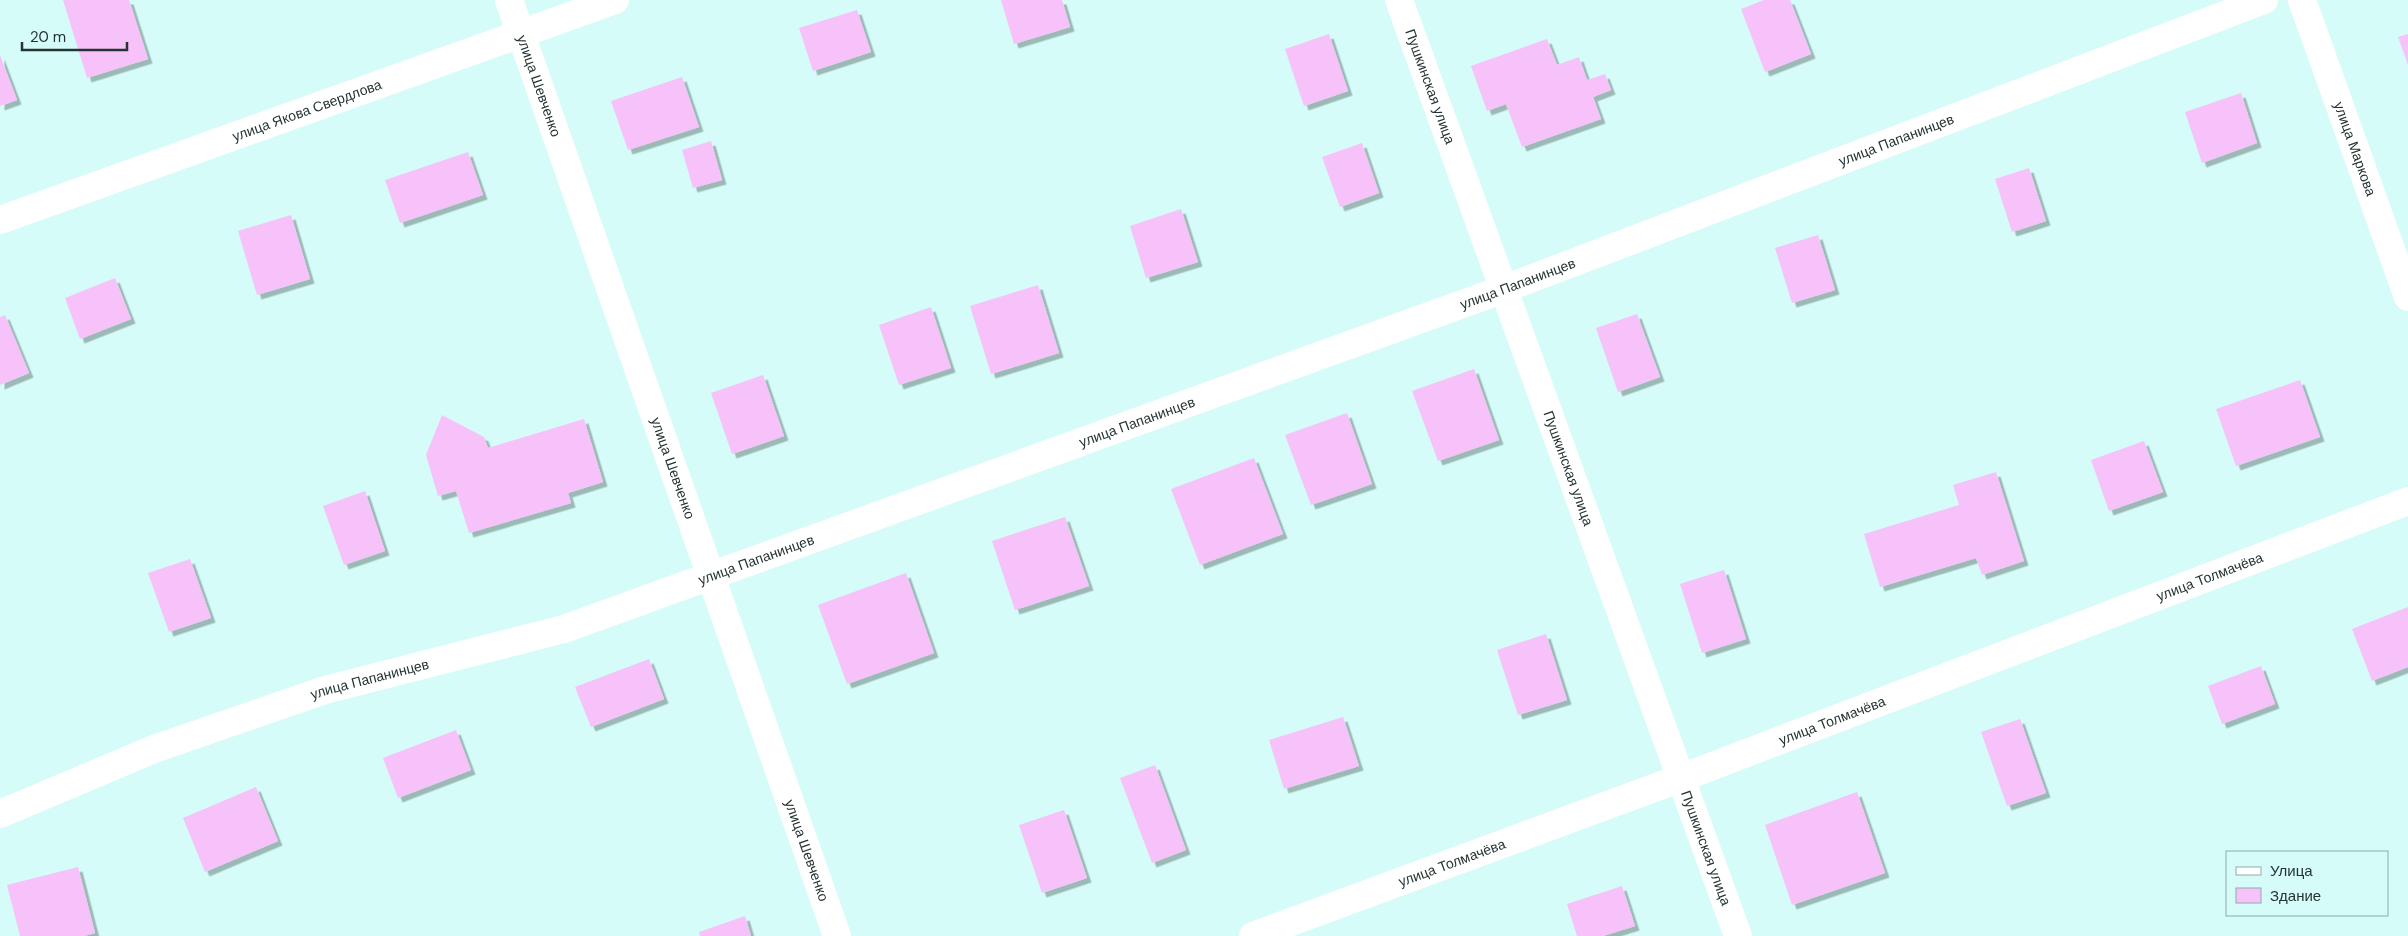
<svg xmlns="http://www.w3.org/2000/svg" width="2408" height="936" font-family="'DM Sans',sans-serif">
<defs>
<filter id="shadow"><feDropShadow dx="4.5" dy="4.5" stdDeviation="0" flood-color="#0004"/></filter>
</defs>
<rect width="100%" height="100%" fill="#d5fcf8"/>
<path fill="#f7c2fa" filter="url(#shadow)" d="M63 0H129L148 59 87 78Z
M1001 0H1062L1070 27 1014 44Z
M1764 0H1790L1811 54 1765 72 1741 9Z
M857 10 871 52 813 71 799 28Z
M1329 34 1348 91 1304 106 1285 49Z
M2408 34V65L2398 37Z
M1547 39 1557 65 1579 57 1587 80 1605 74 1611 90 1593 97 1601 119 1522 147 1506 104 1487 111 1471 66Z
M0 55 17 100 0 106Z
M682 77 699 127 628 150 611 101Z
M2241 93 2257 143 2202 163 2185 112Z
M711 141 722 180 693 188 682 150Z
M1362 143 1379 193 1340 207 1322 157Z
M468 152 483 195 400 223 385 180Z
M2029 168 2046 221 2012 232 1995 179Z
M1181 209 1198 262 1146 278 1130 226Z
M291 215 310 279 257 295 238 231Z
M1818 235 1835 290 1792 303 1775 248Z
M115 278 131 319 80 339 65 298Z
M1038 285 1059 353 991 374 970 306Z
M931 307 951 368 899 385 879 325Z
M1637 314 1660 377 1618 392 1596 328Z
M5 315 29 373 0 385V317Z
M1474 369 1499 440 1438 461 1412 391Z
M763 375 784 436 732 454 711 393Z
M2300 380 2320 437 2236 466 2216 409Z
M1347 413 1372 484 1311 505 1285 435Z
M442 415 484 437 488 448 584 419 603 482 568 493 571 503 469 533 456 491 438 496 426 455Z
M2144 441 2163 492 2109 511 2091 460Z
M1254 458 1283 534 1200 565 1171 489Z
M1996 472 2024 561 1982 575 1976 558 1880 587 1864 534 1959 505 1953 485Z
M365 491 385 551 344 565 323 506Z
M1065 517 1089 586 1015 610 992 541Z
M190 559 211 618 169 632 148 573Z
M1724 570 1746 639 1702 653 1680 584Z
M906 573 934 653 847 684 818 605Z
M2408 607V667L2372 681 2352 629Z
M1546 634 1567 700 1518 715 1497 650Z
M649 659 664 699 591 727 575 687Z
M2261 666 2275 704 2222 724 2208 686Z
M1343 717 1359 766 1284 789 1269 740Z
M2020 719 2046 793 2007 806 1981 732Z
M456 730 471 770 398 798 383 758Z
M1155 765 1186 850 1152 863 1120 778Z
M256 787 278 841 205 872 183 818Z
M1857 792 1885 873 1792 905 1765 825Z
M1064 810 1087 878 1042 893 1019 825Z
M78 867 95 933 84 936H20L7 885Z
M1622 886 1635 926 1603 936H1577L1567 904Z
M745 916 751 936H700L699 932Z"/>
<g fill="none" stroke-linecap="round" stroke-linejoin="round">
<g stroke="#fff" stroke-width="28">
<path id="s1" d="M509 0 837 936"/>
<path id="s2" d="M1399 0 1738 936"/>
<path id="s3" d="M2302 0 2408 297"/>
<path id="s4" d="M0 220 615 0"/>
<path id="s5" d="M0 814 154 749 325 690 564 629 1504 289 2264 0"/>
<path id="s6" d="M1253 936 1681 778 2408 501"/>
</g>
</g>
<g text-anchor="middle" stroke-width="5" stroke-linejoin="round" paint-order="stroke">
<g font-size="14" fill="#253433" stroke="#d5fcf8">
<text dy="5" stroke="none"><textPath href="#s1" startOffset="91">улица Шевченко</textPath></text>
<text dy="5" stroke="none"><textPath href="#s2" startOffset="92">Пушкинская улица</textPath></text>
<text dy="5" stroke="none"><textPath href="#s4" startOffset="326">улица Якова Свердлова</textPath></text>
<text dy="5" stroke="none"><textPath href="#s5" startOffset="2014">улица Папанинцев</textPath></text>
<text dy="5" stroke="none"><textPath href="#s3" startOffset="158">улица Маркова</textPath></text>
<text dy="5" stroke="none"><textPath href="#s5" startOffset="1609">улица Папанинцев</textPath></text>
<text dy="5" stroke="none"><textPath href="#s5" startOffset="1204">улица Папанинцев</textPath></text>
<text dy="5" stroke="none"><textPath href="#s1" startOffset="496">улица Шевченко</textPath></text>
<text dy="5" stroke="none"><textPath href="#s2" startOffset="498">Пушкинская улица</textPath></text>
<text dy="5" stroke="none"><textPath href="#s5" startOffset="799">улица Папанинцев</textPath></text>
<text dy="5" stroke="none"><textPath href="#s6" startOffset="1022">улица Толмачёва</textPath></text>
<text dy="5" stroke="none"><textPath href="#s5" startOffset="394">улица Папанинцев</textPath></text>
<text dy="5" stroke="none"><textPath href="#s6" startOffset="618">улица Толмачёва</textPath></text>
<text dy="5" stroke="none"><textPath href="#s2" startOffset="902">Пушкинская улица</textPath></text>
<text dy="5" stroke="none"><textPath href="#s1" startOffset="901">улица Шевченко</textPath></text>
<text dy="5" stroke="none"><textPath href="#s6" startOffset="212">улица Толмачёва</textPath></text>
</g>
</g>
<rect x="2226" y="851" width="162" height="65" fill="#d5fcf8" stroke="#8faca9"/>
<rect x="2236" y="867" width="25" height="8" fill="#ffffff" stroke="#8faca9"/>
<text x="2270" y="876" font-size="15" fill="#253433">Улица</text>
<rect x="2236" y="888" width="25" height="15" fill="#f7c2fa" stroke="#8faca9"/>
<text x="2270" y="901" font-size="15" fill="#253433">Здание</text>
<path d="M22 42v8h105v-8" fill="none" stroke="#253433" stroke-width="2.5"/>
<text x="30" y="42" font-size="15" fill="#253433" stroke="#d5fcf8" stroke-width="4" paint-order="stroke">20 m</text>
</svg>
